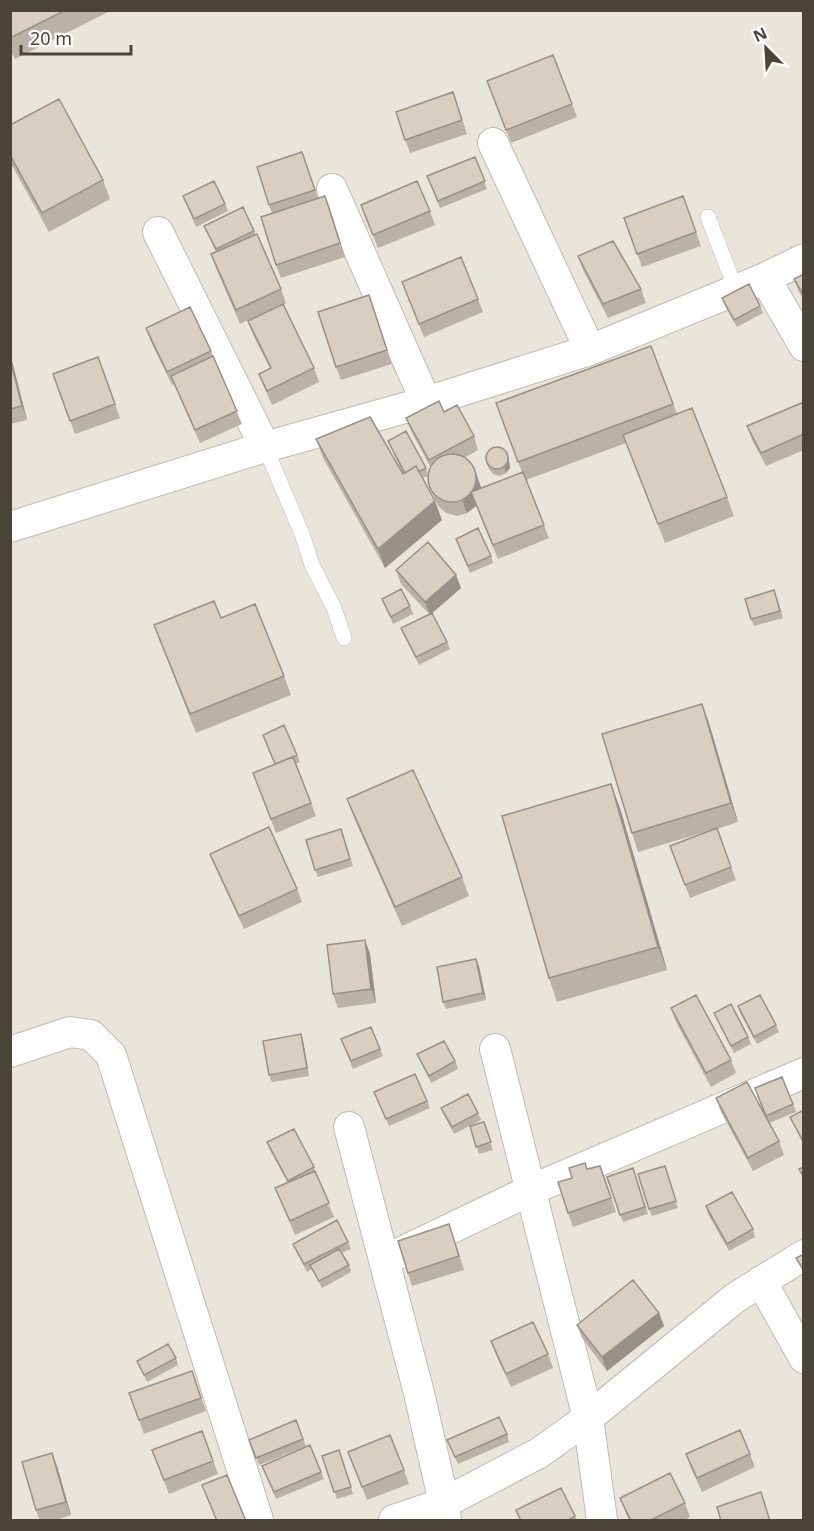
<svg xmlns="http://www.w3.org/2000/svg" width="814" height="1531" font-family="'Noto Sans',sans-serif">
<rect width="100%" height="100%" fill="#f6f3ec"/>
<path fill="#eae5da" d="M11 11H803V1520H11Z"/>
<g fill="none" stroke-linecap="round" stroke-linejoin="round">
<defs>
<path id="service" d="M708 217 736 290
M265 447 302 534 312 565 334 608 344 638"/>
<path id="minor" d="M493 143 590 350
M332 189 426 402
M158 232 265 447
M765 278 804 346
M10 527 265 447 426 402 590 350 765 278 804 259
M495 1049 588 1418 602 1520
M10 1052 70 1032 91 1035 111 1055 258 1520
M349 1127 419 1393 444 1503 446 1520
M385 1260 531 1190 804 1073
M761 1281 804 1358
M394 1520 444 1503 539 1453 588 1418 735 1298 804 1255"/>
</defs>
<use href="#service" stroke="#c2bbae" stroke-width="16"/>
<use href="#minor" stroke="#c2bbae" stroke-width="32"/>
<use href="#service" stroke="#fff" stroke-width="15"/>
<use href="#minor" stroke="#fff" stroke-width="30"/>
</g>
<path fill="#bab2a6" d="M10 10H112L15 59 10 50Z
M453 92 467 134 410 153 396 112Z
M492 94 572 104 577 117 511 143Z
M10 125 103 180 110 199 49 232 10 162Z
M302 152 318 198 325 196 345 257 281 278 276 265 272 213 269 205Z
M475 157 487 189 440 208 427 176Z
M183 196 225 204 228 211 196 227Z
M683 196 701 246 642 267 624 218Z
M361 205 430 211 435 225 378 248Z
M243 207 281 289 286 303 283 305 314 368 319 382 272 405 264 387 259 374 270 368 253 335 248 321 266 312 240 324 216 268 211 254 216 252 204 226Z
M578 256 641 289 646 303 608 318 583 270Z
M804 274V300L799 292 794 279Z
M402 282 478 299 483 312 424 337Z
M722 298 760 306 763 313 737 327 725 306Z
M374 309 392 364 341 380 336 367Z
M146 328 211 351 242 424 200 443 174 384 172 385 151 342Z
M651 346 677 414 727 497 734 516 665 543 626 443 526 480 549 538 498 559 476 506 467 513 457 516 446 513 438 506 428 483 431 468 411 431 406 418 444 412 474 436 478 450 464 458 476 473 481 488 522 472 496 403Z
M10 353 27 420 10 424Z
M98 357 120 418 75 434 53 374Z
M804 402V450L766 466 752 440 747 426Z
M316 439 403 474 388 441 426 468 428 476 422 478 442 520 385 568 323 458Z
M507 453 509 461 510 468 506 473 500 476 493 474 489 469 486 462Z
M456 539 491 556 493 563 470 573Z
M396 570 461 588 432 613 447 642 450 649 419 665 404 635 401 628 429 614 401 584Z
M777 597 783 618 754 626 751 619Z
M382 599 410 606 413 614 393 624Z
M154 625 284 676 291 695 196 733Z
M702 704 709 723 738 822 717 829 736 880 690 898 670 846 715 829 638 852 632 833Z
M297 755 300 762 296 764 316 816 276 833 253 773Z
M347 799 462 877 469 896 402 926 354 818Z
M620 808 667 970 557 1002 549 978Z
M341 829 353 866 318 877 315 870Z
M210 854 297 889 302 902 244 929 215 867Z
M365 940 370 954 376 1003 338 1008 333 994Z
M476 959 479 966 486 1000 446 1009 443 1002Z
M738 1006 776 1025 779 1032 757 1044 740 1013Z
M671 1008 731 1060 736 1073 711 1087 676 1022Z
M714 1013 748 1037 751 1044 734 1053 717 1020Z
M371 1027 383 1056 353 1069 341 1039Z
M301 1034 303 1041 309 1076 272 1082 269 1075Z
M417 1054 455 1061 458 1069 431 1083 420 1061Z
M374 1092 427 1101 430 1108 389 1126Z
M757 1096 793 1104 796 1112 769 1123 779 1141 784 1155 753 1171 721 1112 716 1098 768 1121Z
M441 1108 478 1113 481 1120 454 1134 444 1115Z
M804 1110V1145L790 1117Z
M484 1122 493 1150 479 1154 470 1126Z
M267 1142 314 1167 316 1175 334 1217 295 1235 275 1188 288 1183 270 1150Z
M600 1166 616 1212 573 1227 568 1213 572 1178 587 1169Z
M665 1166 678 1208 652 1216 649 1209Z
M633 1168 648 1214 623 1222 607 1177Z
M706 1206 753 1229 755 1237 729 1251 708 1214Z
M454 1238 464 1270 412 1286 408 1273Z
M348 1242 351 1249 342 1253 349 1265 351 1272 322 1288 312 1269 307 1272 296 1251 293 1244Z
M659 1313 664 1326 607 1371 582 1338 577 1325Z
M491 1341 548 1354 553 1368 511 1387 496 1355Z
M176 1358 178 1365 147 1382 137 1361Z
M192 1371 206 1411 144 1434 139 1420Z
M296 1420 306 1446 259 1465 249 1440Z
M202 1431 218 1474 169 1494 152 1450Z
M507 1434 509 1442 458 1464 447 1440Z
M339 1450 353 1494 337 1499 322 1456Z
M348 1452 404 1470 409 1484 367 1500Z
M686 1454H750L755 1467 702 1492 691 1468Z
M57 1466 71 1515 53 1521H40L36 1510Z
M262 1466 321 1472 324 1479 276 1499Z
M620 1498 685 1503 690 1517 683 1521H629Z
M575 1516 577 1521H521Z"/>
<path fill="#979187" d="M325 196 330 209 345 257 340 243Z
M10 353 27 420 22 406 10 359Z
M507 453 509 461 510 468 506 473 504 466Z
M476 473 481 487 480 497 471 492 476 506 467 513 462 500Z
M435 501 442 520 385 568 378 549Z
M456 575 461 588 430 615 425 602Z
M702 704 709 723 738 822 731 803Z
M611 784 620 808 667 970 658 947Z
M365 940 370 954 376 1003 371 989Z
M476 959 479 966 486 1000 483 993Z
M301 1034 303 1041 309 1076 307 1068Z
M659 1313 664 1326 607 1371 602 1357Z
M52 1453 57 1466 71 1515 66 1502Z"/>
<path fill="#d8cfc1" stroke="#979187" stroke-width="1.5" d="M10 10H66L10 38Z
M553 55 572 104 506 130 487 81Z
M453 92 462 120 405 140 396 112Z
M59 99 103 180 42 213 10 155V125Z
M302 152 315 190 269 205 257 167Z
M475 157 485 181 438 201 427 176Z
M214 181 225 204 194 219 183 196Z
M417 181 430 211 373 235 361 205Z
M325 196 340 243 276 265 261 217Z
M683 196 696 232 637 254 624 218Z
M243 207 254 231 216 249 204 226Z
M257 234 281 289 236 310 211 254Z
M613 241 641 289 603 304 578 256Z
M461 257 478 299 419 324 402 282Z
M804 274V296L794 279Z
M749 284 760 306 734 320 722 298Z
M369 295 387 350 336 367 318 312Z
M283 304 314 368 267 391 259 374 271 368 248 321Z
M190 307 211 351 167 372 146 328Z
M651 346 673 404 518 462 496 403Z
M213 356 237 411 195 430 171 376Z
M98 357 115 404 70 421 53 374Z
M10 359 22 406 10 409Z
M439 401 444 412 457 405 474 436 429 460 406 418Z
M804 402V434L761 453 747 426Z
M692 408 727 497 658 524 623 435Z
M370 417 403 474 416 466 435 501 378 549 316 439Z
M406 431 426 468 419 472 416 466 405 473 388 441Z
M486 458a11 11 0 1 1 22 0a11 11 0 1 1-22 0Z
M428 478a24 24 0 1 1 48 0a24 24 0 1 1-48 0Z
M523 472 544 525 493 545 471 492Z
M478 528 491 556 468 566 456 539Z
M428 542 456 575 425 602 396 570Z
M401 589 410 606 391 617 382 599Z
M774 590 780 611 751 619 745 599Z
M214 601 221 618 255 604 284 676 190 714 154 625Z
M432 613 447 642 416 657 401 628Z
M702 704 731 803 632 833 602 734Z
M284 725 297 755 275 764 263 735Z
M293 757 311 803 271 819 253 773Z
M413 770 462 877 395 907 347 799Z
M611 784 658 947 549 978 502 816Z
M269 827 297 889 239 916 210 854Z
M717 828 731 867 685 885 670 846Z
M341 829 350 859 315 870 306 840Z
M365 940 371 989 333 994 327 945Z
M476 959 483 993 443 1002 437 967Z
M696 995 731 1060 706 1073 671 1008Z
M760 995 776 1025 754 1037 738 1006Z
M731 1004 748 1037 731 1046 714 1013Z
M371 1027 380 1049 351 1061 341 1039Z
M301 1034 307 1068 269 1075 263 1041Z
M444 1041 455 1061 429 1076 417 1054Z
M415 1074 427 1101 386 1119 374 1092Z
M782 1077 793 1104 766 1116 755 1088Z
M747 1082 779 1141 748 1158 716 1098Z
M468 1094 478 1113 452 1127 441 1108Z
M804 1110V1143L790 1117Z
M484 1122 491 1142 476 1147 470 1126Z
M294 1129 314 1167 288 1181 267 1142Z
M585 1163 587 1169 600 1166 611 1198 568 1213 558 1182 572 1178 569 1168Z
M665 1166 676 1201 649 1209 638 1174Z
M804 1167V1178L799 1169Z
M633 1168 645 1207 620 1215 607 1177Z
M315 1171 329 1203 290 1221 275 1188Z
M732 1192 753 1229 727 1244 706 1206Z
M337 1220 348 1242 304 1264 293 1244Z
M449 1224 459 1256 408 1273 398 1241Z
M339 1249 349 1265 319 1281 310 1265Z
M804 1254V1271L796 1258Z
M633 1280 659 1313 602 1357 577 1325Z
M533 1322 548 1354 506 1374 491 1341Z
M168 1344 176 1358 144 1375 137 1361Z
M192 1371 201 1398 139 1420 129 1393Z
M499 1417 507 1434 455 1457 447 1440Z
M296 1420 303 1439 256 1458 249 1440Z
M740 1430 750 1454 697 1478 686 1454Z
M202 1431 213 1461 164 1480 152 1450Z
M390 1435 404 1470 362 1487 348 1452Z
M310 1445 321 1472 274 1492 262 1466Z
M339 1450 351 1487 334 1492 322 1456Z
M52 1453 66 1502 36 1510 22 1462Z
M670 1473 685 1503 649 1521H631L620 1498Z
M227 1475 246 1521H217L202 1485Z
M561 1488 575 1516 567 1521H521L516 1510Z
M761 1492 770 1521H721L717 1507Z"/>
<rect width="814" height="1531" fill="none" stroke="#4b4439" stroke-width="24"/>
<g transform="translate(766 48) rotate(336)" stroke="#ffffff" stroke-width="4.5" paint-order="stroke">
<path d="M0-4.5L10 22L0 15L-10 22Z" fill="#4b4439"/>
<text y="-9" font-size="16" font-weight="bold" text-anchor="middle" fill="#4b4439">N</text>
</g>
<path d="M21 45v9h110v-9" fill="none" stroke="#4b4439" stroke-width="3"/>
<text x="30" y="45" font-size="18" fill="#4b4439" stroke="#ffffff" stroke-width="4.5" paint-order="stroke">20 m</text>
</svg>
